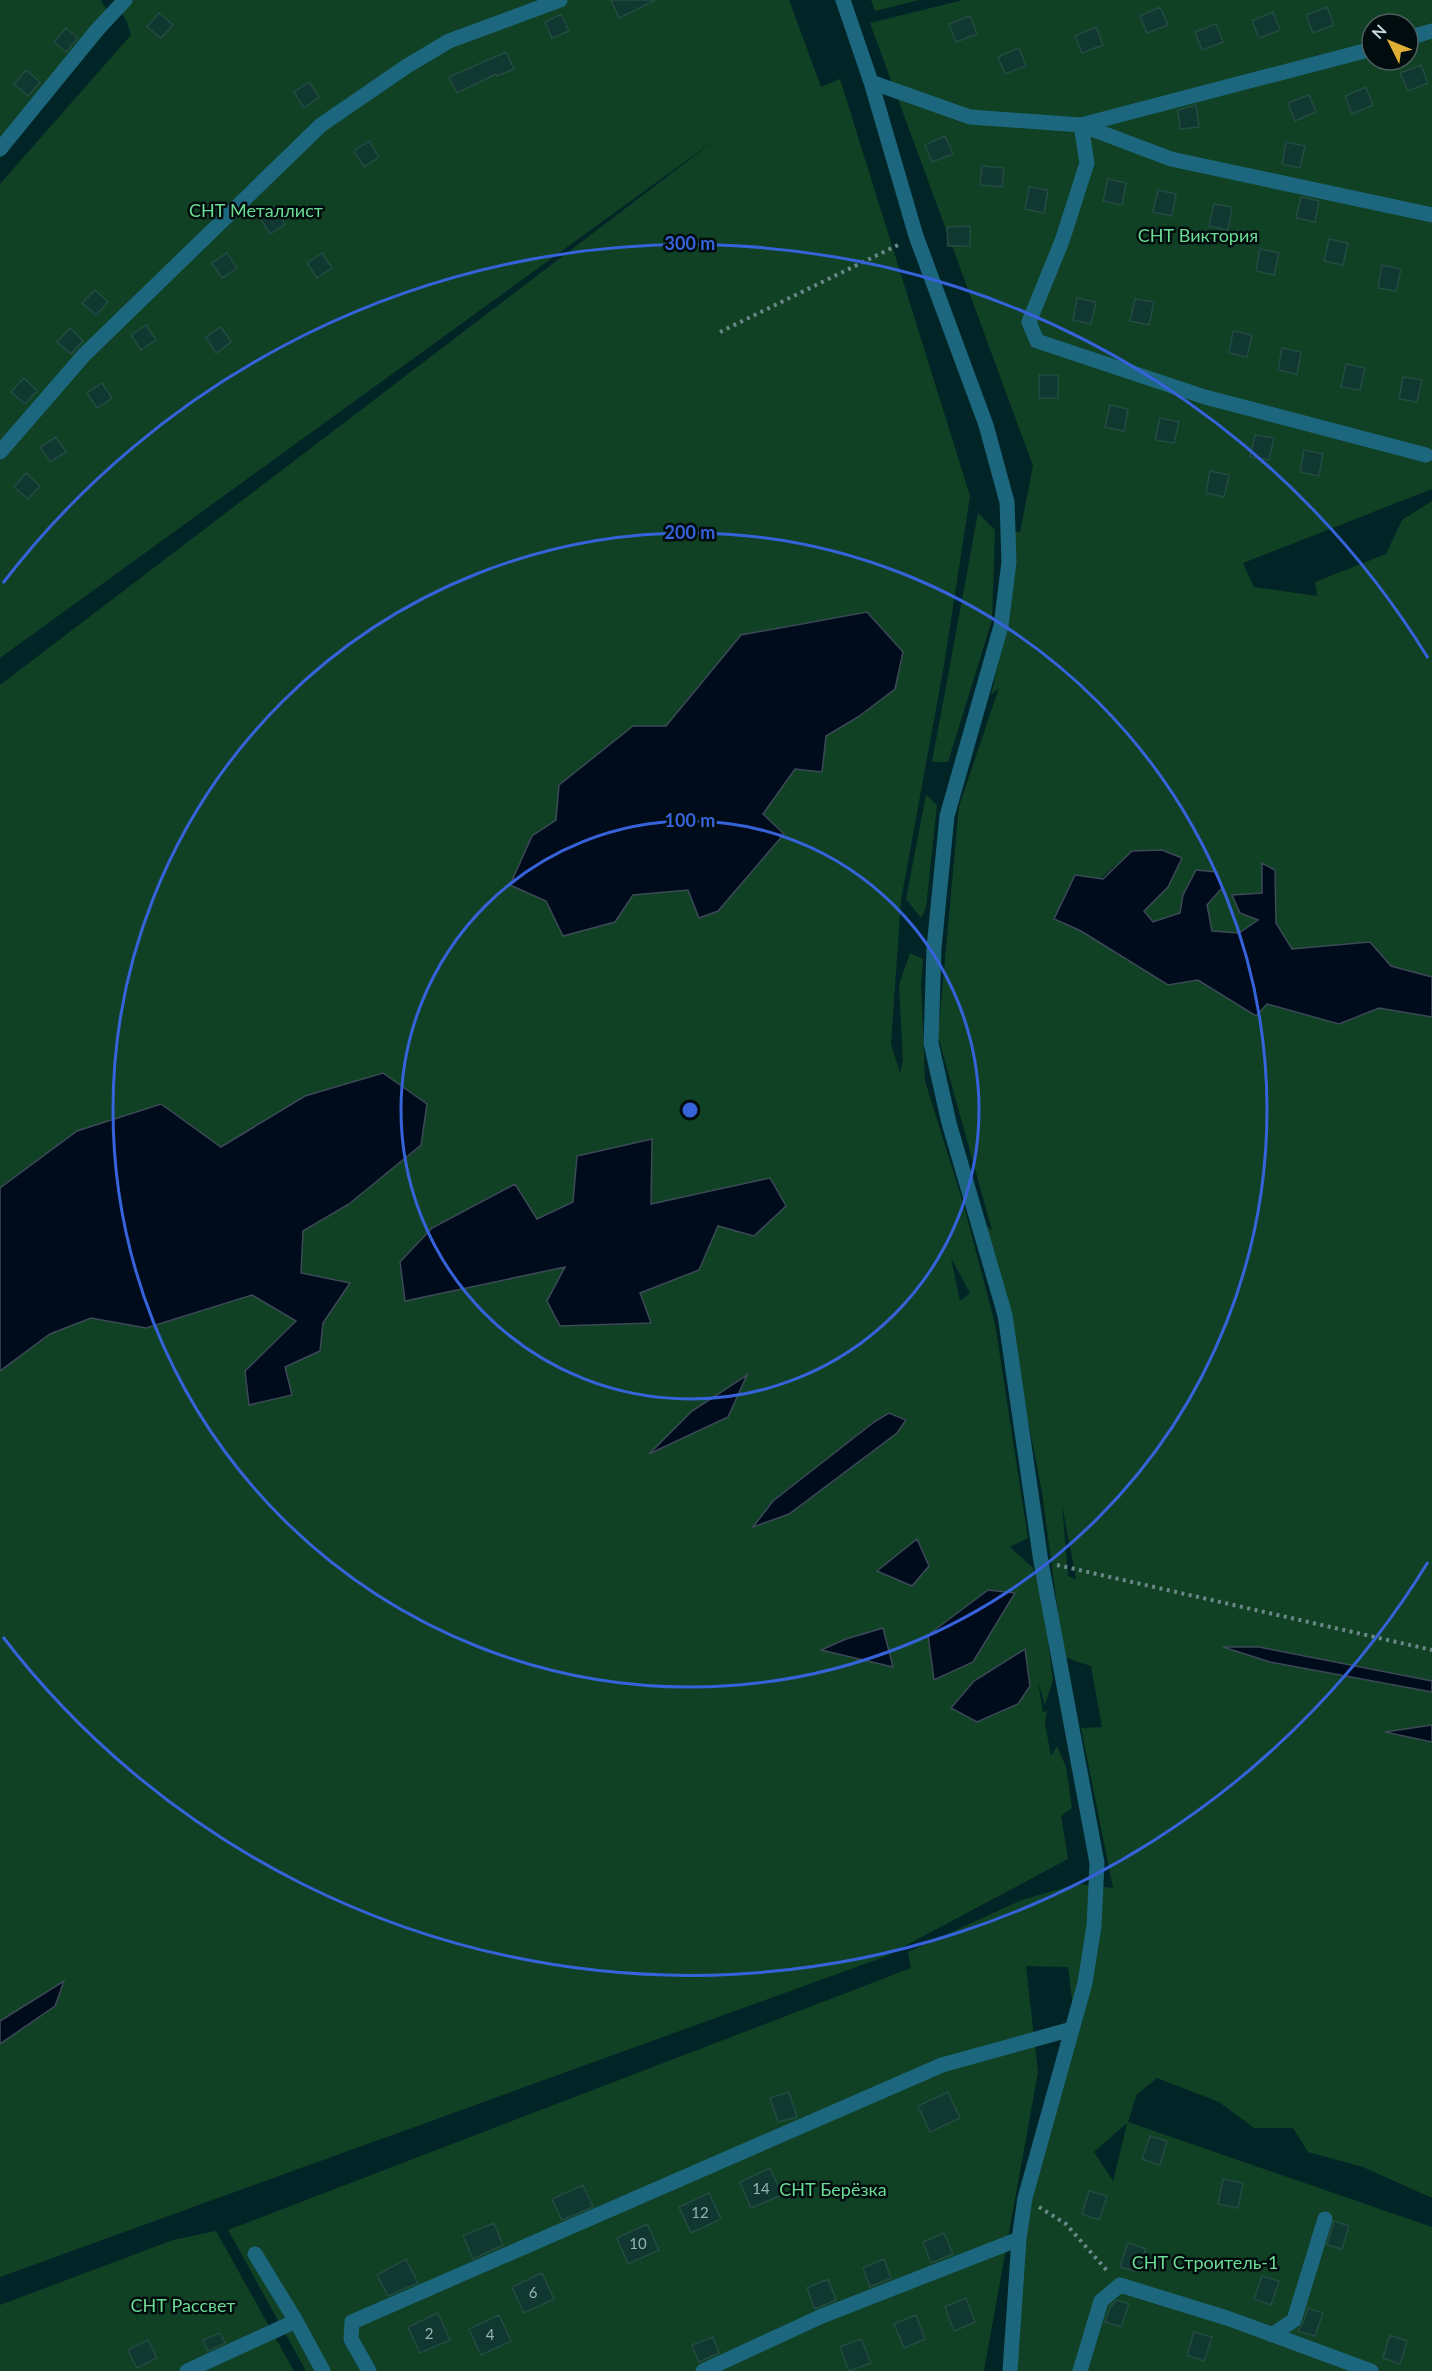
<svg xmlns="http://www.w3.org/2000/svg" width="1432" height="2371" font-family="Lato,sans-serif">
<rect width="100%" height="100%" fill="#012526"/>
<path fill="#114125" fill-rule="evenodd" d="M0 0H101L114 22 0 158Z
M114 0H789L821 87 840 79 970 496 944 665 901 900 891 1044 900 1073 903 1061 899 985 910 953 923 959 921 983 925 1081 964 1206 995 1324 1028 1538 1010 1547 1033 1568 1042 1596 1053 1680 1045 1705 1038 1682 1043 1712 1047 1711 1045 1724 1051 1756 1057 1746 1066 1767 1072 1808 1061 1816 1068 1859 884 1957 0 2277V2044L55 2006 64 1982 0 2021V1371L50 1334 91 1318 146 1328 252 1294 297 1321 245 1371 292 1394 285 1367 320 1351 323 1323 350 1283 300 1273 303 1231 349 1204 421 1146 305 1096 221 1147 77 1131 0 1188V685L719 137 0 658V184L131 35 127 22ZM741 635 858 717 825 736 822 772 795 768 763 815 783 834 688 890 633 895 615 922 563 936 546 901 511 885 532 836 556 820 559 785 633 726H666ZM652 1139 651 1204 770 1178 718 1226 699 1270 640 1293 650 1323 566 1267 406 1301 515 1184 536 1219 573 1202ZM951 1258 970 1293 960 1301ZM747 1376 697 1431 650 1452ZM874 1422 754 1527 773 1501ZM846 1639 893 1666 822 1650ZM1025 1650 1030 1687 1018 1704 977 1722 951 1708Z
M871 0H919L875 11Z
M963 0H1432V489L1243 563 1254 587 1317 596 1315 582 1386 554 1402 520 1432 501V977L1391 967 1370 942 1292 949 1276 923 1275 870 1262 863V894L1232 895 1259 920 1239 933 1212 931 1207 905 1183 895 1180 913 1153 922 1143 911 1168 887 1132 851 1054 919 1081 931 1168 985 1198 980 1255 1016 1266 1004 1339 1024 1379 1008 1432 1017V1681L1259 1647H1225L1270 1662 1432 1692V1725L1387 1732 1432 1742V2198L1363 2167 1308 2152 1293 2128H1254L1219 2102 1157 2078 1137 2094 1128 2122 1432 2227V2371H1017L1024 2239 1035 2180 1076 2032 1068 1967 1026 1966 1038 2072 984 2371H306L228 2230 911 1968 908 1952 1022 1900 1077 1884 1113 1888 1081 1728 1102 1727 1091 1666 1064 1657 1042 1492 1016 1360 984 1224 992 1230 938 1036 959 806 999 688 991 695 1010 611 1013 531 1020 532 1033 466 870 23ZM1372 24H1408V60H1372ZM1062 1505 1076 1579H1075L1068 1576ZM1127 2123V2124L1113 2181 1094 2152Z
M978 513 995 530 992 620 948 762H932Z
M926 795 937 805 926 908 921 918 906 899Z
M216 2231 294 2371H0V2305L173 2240Z"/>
<path fill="#000b1c" stroke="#3b4a56" stroke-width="1.5" d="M867 612 903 652 895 689 858 717 826 736 822 772 795 769 763 814 784 834 718 911 699 918 688 890 633 895 615 922 563 936 546 901 510 885 532 836 556 820 559 785 633 726H666L741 635Z
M1162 850 1182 858 1168 887 1144 911 1153 922 1180 913 1183 895 1196 870 1217 872 1222 888 1207 905 1212 931 1239 933 1258 920 1240 913 1232 895 1262 893V863L1275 870 1276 923 1292 949 1370 942 1391 966 1432 977V1017L1379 1008 1339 1024 1267 1004 1256 1016 1198 980 1168 985 1081 931 1054 919 1075 875 1103 879 1132 851Z
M383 1073 427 1104 421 1145 349 1204 303 1231 301 1273 350 1283 323 1323 320 1351 285 1367 292 1395 249 1405 245 1371 296 1321 252 1295 146 1328 91 1318 50 1334 0 1371V1188L77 1131 161 1104 221 1147 305 1096Z
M652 1139 651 1204 770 1178 786 1206 754 1236 718 1226 699 1270 640 1293 651 1323 560 1326 547 1301 565 1267 405 1301 400 1262 432 1228 515 1184 537 1219 573 1202 577 1156Z
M747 1375 728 1417 649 1454 692 1411Z
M889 1413 906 1420 897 1433 789 1514 753 1527 773 1501 874 1422Z
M917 1539 929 1566 912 1586 877 1571Z
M988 1590 1015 1593 973 1662 934 1680 928 1635Z
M883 1628 893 1667 821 1650 846 1639Z
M1223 1647H1259L1432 1681V1692L1270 1662Z
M1025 1649 1030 1686 1018 1704 977 1722 951 1708 974 1681Z
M1432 1725V1742L1385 1732Z
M64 1981 55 2006 0 2044V2021Z"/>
<path fill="#113830" stroke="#224b42" stroke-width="1.5" d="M611 0H656L619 18Z
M1160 7 1168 25 1147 33 1140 16Z
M1327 7 1334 25 1313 33 1306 15Z
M1273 12 1280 30 1259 38 1252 21Z
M159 13 173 25 161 38 147 27Z
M561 14 569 31 552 38 545 22Z
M970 16 977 34 956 42 949 24Z
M1216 24 1223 42 1202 50 1195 32Z
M1096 27 1103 45 1082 53 1075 36Z
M66 28 78 38 66 52 54 42Z
M1019 48 1026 66 1005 74 998 57Z
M506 52 514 69 497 76 496 74 457 93 449 77Z
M1421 65 1428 83 1408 91 1400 73Z
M26 70 40 82 28 96 14 84Z
M309 82 319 97 304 108 294 92Z
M1366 87 1373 105 1352 114 1345 96Z
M1309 95 1316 112 1295 121 1288 103Z
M1196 105 1199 127 1180 129 1178 110Z
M945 136 953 154 932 162 925 145Z
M369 141 379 157 364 167 354 151Z
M1286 142 1305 146 1300 168 1282 164Z
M982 166 1004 168 1002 187 980 185Z
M1108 179 1126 183 1122 205 1103 201Z
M1029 187 1048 190 1044 213 1025 209Z
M1158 190 1176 194 1172 216 1153 212Z
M1301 197 1319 201 1315 222 1296 218Z
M1214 204 1232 207 1228 230 1209 226Z
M275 208 285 224 270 234 260 218Z
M970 226V246H948L947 227Z
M1329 239 1348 243 1343 265 1324 261Z
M1260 249 1279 253 1274 275 1256 271Z
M227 253 237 268 222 278 212 263Z
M322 253 332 268 317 278 307 263Z
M1382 265 1401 269 1396 291 1378 288Z
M95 290 108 302 96 315 82 303Z
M1077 298 1096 302 1091 324 1073 320Z
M1135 299 1154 302 1149 325 1130 321Z
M146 325 156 340 141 350 131 335Z
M221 327 231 342 216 353 206 337Z
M70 328 83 341 71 354 57 342Z
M1233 331 1252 335 1247 357 1229 353Z
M1282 348 1301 352 1297 374 1278 370Z
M1346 364 1365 368 1360 390 1341 387Z
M1039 375H1058V398H1039Z
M1403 377 1422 380 1417 402 1399 399Z
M24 378 37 391 25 404 11 392Z
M102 383 112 398 97 408 87 393Z
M1110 405 1128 409 1124 431 1105 427Z
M1160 418 1179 422 1174 443 1155 440Z
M1255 435 1274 438 1269 460 1250 457Z
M56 437 66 452 50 462 40 447Z
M1304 450 1323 454 1319 476 1300 472Z
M1210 471 1229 475 1224 497 1206 493Z
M26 473 40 486 28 499 14 487Z
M789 2092 797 2117 778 2122 770 2098Z
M948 2092 960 2118 930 2132 918 2106Z
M1150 2136 1167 2141 1160 2165 1142 2159Z
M770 2168 782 2195 751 2208 740 2182Z
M1223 2179 1243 2183 1238 2208 1218 2204Z
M583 2185 593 2207 562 2220 552 2199Z
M1089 2191 1107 2196 1099 2220 1082 2214Z
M709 2193 721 2219 691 2233 679 2207Z
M1334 2221 1349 2226 1342 2249 1327 2245Z
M494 2223 503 2245 473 2259 463 2236Z
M647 2224 659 2250 628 2264 617 2238Z
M944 2233 953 2254 931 2263 923 2242Z
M1128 2243 1146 2249 1138 2272 1120 2267Z
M406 2259 418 2283 388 2296 377 2275Z
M884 2259 891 2278 870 2287 863 2268Z
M542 2273 554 2299 524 2313 512 2287Z
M1262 2276 1279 2281 1271 2305 1254 2299Z
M828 2279 836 2300 815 2309 807 2288Z
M966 2298 975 2322 954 2331 945 2307Z
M1117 2300 1129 2304 1121 2327 1105 2322 1110 2307Z
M1308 2308 1323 2313 1315 2336 1298 2331 1303 2323Z
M438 2313 450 2340 420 2353 408 2327Z
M499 2315 511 2341 481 2355 469 2329Z
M916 2315 925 2339 904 2348 894 2324Z
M1194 2332 1212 2337 1204 2361 1187 2355Z
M220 2333 225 2343 208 2351 203 2340Z
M1390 2335 1407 2341 1400 2364 1383 2358Z
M713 2337 719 2353 699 2362 692 2345Z
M861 2339 871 2363 849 2371 840 2347Z
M148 2340 157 2358 137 2368 128 2350Z"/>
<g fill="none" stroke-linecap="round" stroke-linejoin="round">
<path stroke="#6a8888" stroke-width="4" stroke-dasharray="3 4.5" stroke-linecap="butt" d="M720 332 902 243
M1057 1565 1432 1650
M1039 2207 1066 2224 1109 2273"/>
<path stroke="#1c677e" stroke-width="15" d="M843 0 871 82 916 236 986 425 1007 502 1009 562 1001 626 947 816 934 948 931 1043 949 1123 1005 1315 1041 1562 1097 1863 1094 1926 1085 1983 1025 2198 1019 2239 1010 2371
M1408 38 1432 31
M871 82 970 117 1081 125 1372 49
M0 149 97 30 125 0
M0 452 84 355 321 125 407 66 449 41 560 0
M1426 455 1205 397 1037 341 1029 322 1062 241 1087 163 1081 125 1171 159 1432 215
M255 2254 296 2321 323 2371
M1272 2335 1294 2320 1325 2219
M187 2371 296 2321
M369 2371 351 2339 352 2322 942 2065 1072 2029
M703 2371 822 2316 1019 2239
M1080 2371 1101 2301 1120 2285 1227 2318 1371 2371"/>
</g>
<g fill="none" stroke="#3663d9" stroke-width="3">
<circle cx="690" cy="1110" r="289"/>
<circle cx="690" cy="1110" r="577"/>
<path d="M1428 1562A866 866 0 0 1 3 1637M3 583A866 866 0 0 1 1428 658"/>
</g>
<g text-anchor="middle" stroke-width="5" stroke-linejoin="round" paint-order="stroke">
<g font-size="15" fill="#97b3b1">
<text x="761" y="2194">14</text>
<text x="700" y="2218">12</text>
<text x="638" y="2249">10</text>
<text x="533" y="2298">6</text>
<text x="429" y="2339">2</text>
<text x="490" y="2340">4</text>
</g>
<g font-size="18" fill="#6bdc94" stroke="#000c0d">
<text x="256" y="217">СНТ Металлист</text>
<text x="1198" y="242">СНТ Виктория</text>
<text x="833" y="2196">СНТ Берёзка</text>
<text x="1205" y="2269">СНТ Строитель-1</text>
<text x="183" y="2312">СНТ Рассвет</text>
</g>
</g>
<circle cx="690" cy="1110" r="9" fill="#3663d9" stroke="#000c0d" stroke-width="3"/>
<g font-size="18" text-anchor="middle" font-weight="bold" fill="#3663d9" stroke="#000c0d" stroke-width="5" stroke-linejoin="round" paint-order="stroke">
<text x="690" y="250">300 m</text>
<text x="690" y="539">200 m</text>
<text x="690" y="827">100 m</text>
</g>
<g transform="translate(1390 42) rotate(313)"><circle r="28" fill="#000c0d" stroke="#4e5f60" stroke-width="1.5"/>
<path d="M0-4.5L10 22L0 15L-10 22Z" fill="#e1af34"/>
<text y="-9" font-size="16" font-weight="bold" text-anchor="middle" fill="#c4dcdc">N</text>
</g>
</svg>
